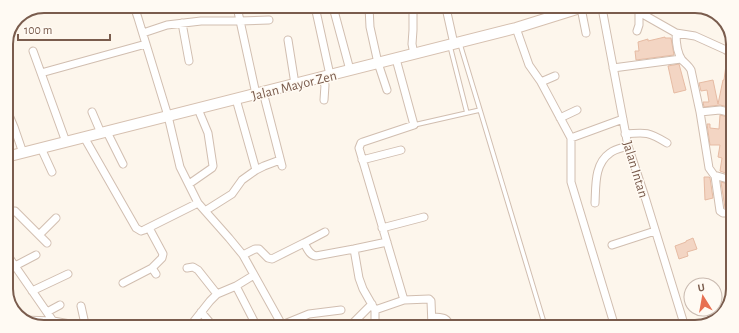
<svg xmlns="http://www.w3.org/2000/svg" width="739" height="333" font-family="'Alegreya Sans',sans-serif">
<rect width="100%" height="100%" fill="#fdf6ec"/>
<path fill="#f3d5c3" stroke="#e6bba3" d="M665 37V38H671L674 55 636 60 635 51H639L638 42 648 39V41Z
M679 64 686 90 674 93 668 66Z
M726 65H733V77L731 76 728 91 732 92V108L720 105 704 107 703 102H709L707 90 701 91 699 83 713 80 718 104 723 80H724Z
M720 115 732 118V122L727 121 728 141 732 142 731 175 720 171 722 158 718 157 720 145H710L707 124H710V128L719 129Z
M704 177H709L710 178 713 198 705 200Z
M721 182 728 184V189H730V208H725Z
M693 238 697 249 687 252 688 256 679 259 675 246 686 242V241Z"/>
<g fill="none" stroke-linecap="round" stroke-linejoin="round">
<defs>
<path id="lane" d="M460 44 480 110 545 326
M450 46 467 113
M414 125 480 110"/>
<path id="street" d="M134 6 138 18 168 116 180 167 198 203 229 238 243 255 282 325
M237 7 256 94
M333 7 350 70
M369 7 370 27 378 63 387 90
M446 8 454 44
M581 8 586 33
M602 8 628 146 645 197 685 327
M637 9 639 12 676 33 695 36 726 50 733 55
M316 11 330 75
M413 13V30L412 44 414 54
M182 23 189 61
M516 28 529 65 541 82 571 138V182L615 327
M637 31 639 25V12
M143 33 167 25 201 21H240L269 20
M676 33C676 42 677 53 682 60 685 63 689 66 691 70L700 112 720 110 732 113
M288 40 295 84
M33 51 41 73
M396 59 414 125 363 142 361 143 359 148 404 300 429 299 431 301 432 326
M613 68 681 59
M321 78 325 85 324 100
M541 82 555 76
M263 92 282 166
M6 108 14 127 23 153
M92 112 101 133
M700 112 709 168 714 175 731 180
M560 118 577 110
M107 132 123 164
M625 134C646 132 649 132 667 143
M84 137 136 228 141 231 144 230 198 203
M571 138 623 119
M66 142 41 73 146 44
M41 148 52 172
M362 160 401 150
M256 170 264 166 280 160
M715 176 720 211 723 213H731
M189 184 212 168 213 166 208 133 198 109
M595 203C596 186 594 164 610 153 615 149 622 148 628 146
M205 211 232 194 242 180 256 170 236 99
M6 215 14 211H15L47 243
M149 228 163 254 162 258 152 268 156 274
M382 228 424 217
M39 235 56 218
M304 243 325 232
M612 245 655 231
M354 249 359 278 363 289 375 310
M6 253 53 321
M243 255 255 249H259L268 258 272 259 304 243C307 248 309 255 316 256L354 249 387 242
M15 266 36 255
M187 268 193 267 198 270 217 294
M123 283 152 268
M236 286 256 325
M32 291 68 274
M81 306 85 324
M47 312 60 305
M201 312 212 325
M432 317C440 318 448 316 449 326
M24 320 53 321 70 324
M354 322 372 304
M191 325 210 301 217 294 236 286 254 275
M282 325 309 314 341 310
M375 326V310L404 300"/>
<path id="secondary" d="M6 157 516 28 580 8"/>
</defs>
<use href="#lane" stroke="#d1beb0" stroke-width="5.5"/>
<use href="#street" stroke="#d1beb0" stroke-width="9"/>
<use href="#secondary" stroke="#d6c0b0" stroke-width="12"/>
<use href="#lane" stroke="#fff" stroke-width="3.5"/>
<use href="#street" stroke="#fff" stroke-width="7"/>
<use href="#secondary" stroke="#fff" stroke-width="10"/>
</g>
<g text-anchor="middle" stroke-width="3" stroke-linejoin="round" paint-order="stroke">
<g font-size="14" fill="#7a5c4d" stroke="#fffaf3">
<text transform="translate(294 85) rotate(-14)" y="5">Jalan Mayor Zen</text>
<text transform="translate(636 169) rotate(73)" y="5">Jalan Intan</text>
</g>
</g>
<path d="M0 0H739V333H0ZM44 13H695A31 31 0 0 1 726 44V289A31 31 0 0 1 695 320H44A31 31 0 0 1 13 289V44A31 31 0 0 1 44 13Z" fill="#fffaf3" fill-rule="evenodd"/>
<path fill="none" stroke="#7a5c4d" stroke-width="2" d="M44 13H695A31 31 0 0 1 726 44V289A31 31 0 0 1 695 320H44A31 31 0 0 1 13 289V44A31 31 0 0 1 44 13Z"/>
<g transform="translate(703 297) rotate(349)"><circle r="19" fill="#fffaf3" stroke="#cabbb1"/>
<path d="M0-3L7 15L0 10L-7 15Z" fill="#e76f51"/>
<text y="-6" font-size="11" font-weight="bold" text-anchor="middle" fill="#7a5c4d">U</text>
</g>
<path d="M18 34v6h92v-6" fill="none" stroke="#7a5c4d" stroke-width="2"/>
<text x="24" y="34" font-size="12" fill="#7a5c4d" stroke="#fffaf3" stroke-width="3" paint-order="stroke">100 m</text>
</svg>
